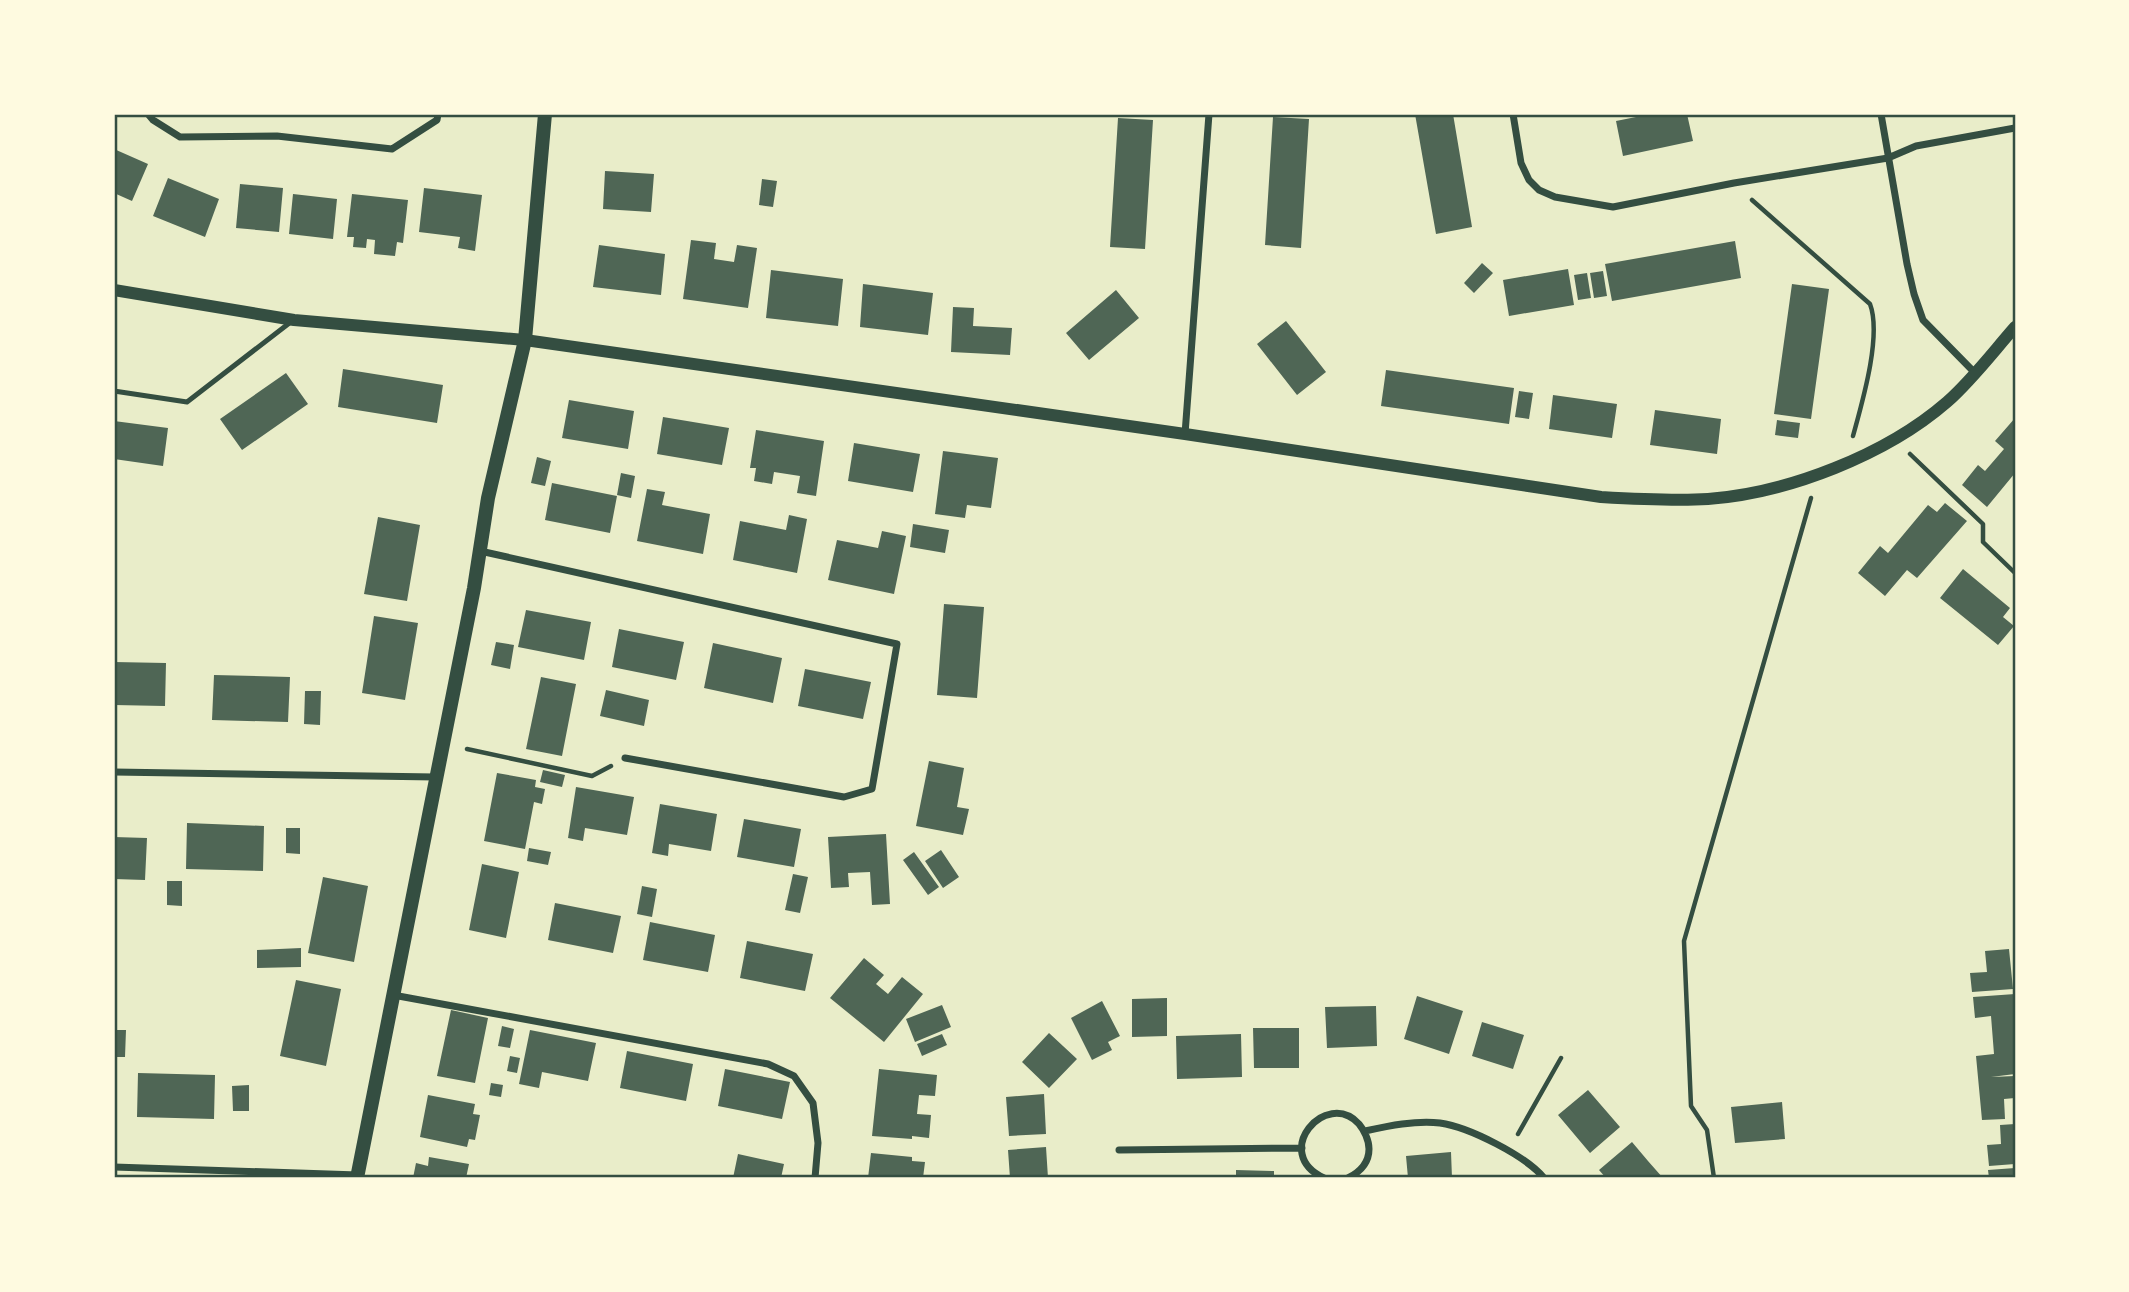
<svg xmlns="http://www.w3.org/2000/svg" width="2129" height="1292" font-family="Karla,sans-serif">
<rect width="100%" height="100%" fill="#e9edc9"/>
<path fill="#4f6655" d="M1415 114H1453L1472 227 1436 234Z
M1651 114H1687L1693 141 1623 156 1616 121Z
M1273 117 1309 119 1301 248 1265 245Z
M1118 118 1153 120 1145 249 1110 247Z
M114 149 148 164 132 201 114 193Z
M605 171 654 174 651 212 603 209Z
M168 178 219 199 205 237 153 216Z
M762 179 777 181 773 207 759 205Z
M240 184 283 188 279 232 236 228Z
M424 188 482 195 475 251 458 248 460 237 419 232Z
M293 194 337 199 333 239 289 234Z
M352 194 408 200 403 243 397 242 395 256 374 254 375 240 367 239 366 248 353 247 354 237H347Z
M691 240 716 243 714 259 734 262 737 245 757 248 748 308 683 299Z
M1735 241 1741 278 1612 301 1605 264Z
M599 245 665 254 661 295 593 287Z
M1482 263 1493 273 1474 293 1464 283Z
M1568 269 1574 305 1509 316 1503 280Z
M771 270 843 279 838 326 766 318Z
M1603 271 1607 296 1594 298 1590 273Z
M1587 273 1591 298 1578 300 1574 275Z
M863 284 933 293 928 335 860 327Z
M1792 284 1829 289 1811 419 1774 414Z
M1116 290 1139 318 1089 360 1066 333Z
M953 307 974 308 973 326 1012 328 1010 355 951 352Z
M1286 321 1326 372 1297 395 1257 344Z
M343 369 443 385 437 423 338 407Z
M1386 370 1514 388 1509 424 1381 406Z
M286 373 308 404 242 450 220 419Z
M1519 391 1533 393 1529 419 1515 417Z
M1553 395 1617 404 1612 438 1549 429Z
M569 400 634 411 628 449 562 438Z
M1655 410 1721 419 1717 454 1650 445Z
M663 417 729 428 722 465 657 454Z
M2015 418V473L1987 507 1962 485 1978 465 1985 471 2004 449 1995 441Z
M1777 420 1800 423 1798 438 1775 435Z
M114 421 168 428 163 466 114 459Z
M756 430 824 441 816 496 797 493 800 476 774 472 772 484 754 481 756 468H750Z
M854 443 920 454 913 492 848 481Z
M943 451 998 458 991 508 967 505 965 518 935 514Z
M537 457 551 461 545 486 531 483Z
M621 473 635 476 631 498 617 495Z
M552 483 617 496 610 533 545 520Z
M647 489 665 492 662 505 710 514 703 554 637 541Z
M1945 503 1967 521 1917 578 1907 570 1885 596 1858 573 1880 546 1888 553 1928 505 1937 512Z
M789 515 807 519 797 573 733 560 740 521 786 530Z
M378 517 420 525 407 601 364 594Z
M913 524 949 530 945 553 910 547Z
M882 531 906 536 894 594 828 580 837 540 878 548Z
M1963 569 2010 608 2003 617 2014 626 1998 645 1940 598Z
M944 604 984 607 977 698 937 695Z
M526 610 591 622 584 660 518 647Z
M374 616 418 623 405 700 362 693Z
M619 629 684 642 676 680 612 667Z
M496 642 514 645 510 669 491 665Z
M713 643 782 658 773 703 704 688Z
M114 662 166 663 165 706 114 705Z
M805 669 871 682 863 719 798 706Z
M214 675 290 677 288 722 212 720Z
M541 677 576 684 562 756 526 749Z
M606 690 649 700 644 726 600 716Z
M305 691H321L320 725 304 724Z
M929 761 964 768 957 807 969 809 963 835 916 826Z
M543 770 565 775 562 787 540 782Z
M497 773 536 780 535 787 545 789 542 804 534 802 525 849 484 841Z
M576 787 634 797 627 835 585 828 583 841 568 838Z
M660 804 717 814 711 851 669 844 668 856 652 853Z
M744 819 801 829 794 867 737 857Z
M187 823 264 826 263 871 186 869Z
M286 828H300V854L286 853Z
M886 834 890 904 872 905 870 872 848 873 849 887 831 888 828 837Z
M114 837 147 838 145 880 114 879Z
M529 848 551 852 548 865 527 861Z
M941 850 959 877 943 888 925 861Z
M914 852 939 887 928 895 903 860Z
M482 864 519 872 506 938 469 930Z
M793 874 808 877 800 913 785 910Z
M323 877 368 886 354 962 308 953Z
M167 881H182V906L167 905Z
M642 886 657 889 652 917 637 914Z
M555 903 621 916 613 953 548 940Z
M650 922 715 935 708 972 643 960Z
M747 941 813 954 805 991 740 978Z
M301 948V967L257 968V950Z
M2009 949 2013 989 1972 992 1970 973 1987 972 1985 951Z
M864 958 884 975 876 984 888 994 902 977 923 994 884 1042 830 998Z
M296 980 341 989 326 1066 280 1056Z
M2015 994V1074L1991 1077 2015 1076V1098L2004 1099 2005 1119 1982 1120 1976 1056 1994 1054 1991 1016 1975 1018 1973 997Z
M1417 996 1463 1011 1449 1054 1404 1039Z
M1167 998V1036L1132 1037V999Z
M1102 1001 1120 1036 1108 1042 1112 1050 1092 1060 1071 1018Z
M942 1005 951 1027 915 1042 906 1019Z
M1376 1006 1377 1046 1327 1048 1325 1007Z
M451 1010 488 1018 475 1083 437 1076Z
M1482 1022 1524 1035 1513 1069 1472 1056Z
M502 1026 514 1029 510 1048 498 1046Z
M1253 1028H1299V1068H1254Z
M114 1030H126L125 1057H114Z
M530 1030 596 1043 588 1081 542 1072 539 1088 519 1084Z
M1049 1033 1077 1059 1049 1088 1022 1062Z
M942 1034 947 1045 922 1056 917 1044Z
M1241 1034 1242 1077 1177 1079 1176 1036Z
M627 1051 693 1064 686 1101 620 1088Z
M510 1056 520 1058 517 1073 507 1071Z
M725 1069 790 1082 782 1119 718 1106Z
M879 1069 937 1075 935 1096 919 1095 917 1114 931 1115 929 1138 912 1136V1139L872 1136Z
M138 1073 215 1075 214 1119 137 1117Z
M491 1083 503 1085 501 1097 489 1095Z
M249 1085V1111H233L232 1086Z
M1588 1090 1620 1127 1590 1153 1558 1115Z
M1044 1094 1046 1134 1009 1136 1006 1097Z
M428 1095 475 1104 473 1114 480 1115 475 1140 469 1139 467 1147 420 1137Z
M1782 1102 1785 1139 1735 1143 1731 1107Z
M2015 1124V1164L1989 1166 1987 1145 2001 1144 2000 1125Z
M1632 1142 1648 1161 1663 1178H1606L1599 1170Z
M1046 1147 1048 1178H1010L1008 1150Z
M1451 1152 1452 1178H1408L1406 1156Z
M871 1153 912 1157V1161L925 1162 923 1178H868Z
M738 1154 784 1164 781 1178H733Z
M429 1157 469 1164 466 1178H413L416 1163 428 1166Z
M2015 1168V1178H1989L1988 1170Z
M1236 1170 1274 1171V1178H1236Z"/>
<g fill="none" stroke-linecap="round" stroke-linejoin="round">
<path stroke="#344e41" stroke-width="4.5" d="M1752 200 1870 304C1882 336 1862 403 1853 436
M1910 454 1983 524V542L2015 573
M467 749 592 776 611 766
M1518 1134 1561 1058
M1714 1178 1707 1130 1691 1106 1684 941 1811 498"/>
<path stroke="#344e41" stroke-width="5" d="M114 391 187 402 292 321"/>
<path stroke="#344e41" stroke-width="7" d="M148 114 153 120 180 137 277 136 392 149 437 120 438 114
M1513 114 1521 163 1529 180 1539 190 1555 197 1613 207 1734 183 1888 158 1916 146 2015 128
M1881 114 1907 264 1914 294 1923 320 1975 373
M1185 434 1209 114
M480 551 897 644 872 789 844 797 625 758
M114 772 435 777
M393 995 768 1064 794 1076 813 1103 818 1143 815 1178
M1365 1131C1388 1126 1416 1120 1440 1123 1469 1127 1526 1156 1544 1178
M1119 1150 1302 1148
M114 1167 358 1175
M1324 1178C1270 1153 1326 1088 1359 1124 1364 1130 1369 1140 1369 1149 1369 1163 1360 1172 1348 1178"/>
<path stroke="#344e41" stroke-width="12" d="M114 290 294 320 525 340 1185 434 1601 497C1636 499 1673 501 1708 499 1788 493 1886 455 1947 402 1972 380 1993 352 2015 327"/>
<path stroke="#344e41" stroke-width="14" d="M357 1178 474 588 488 498 525 340 545 114"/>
</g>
<rect width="2129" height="1292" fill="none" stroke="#fefae0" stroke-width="231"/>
<rect x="116" y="116" width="1898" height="1060" fill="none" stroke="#344e41" stroke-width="2.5"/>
</svg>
